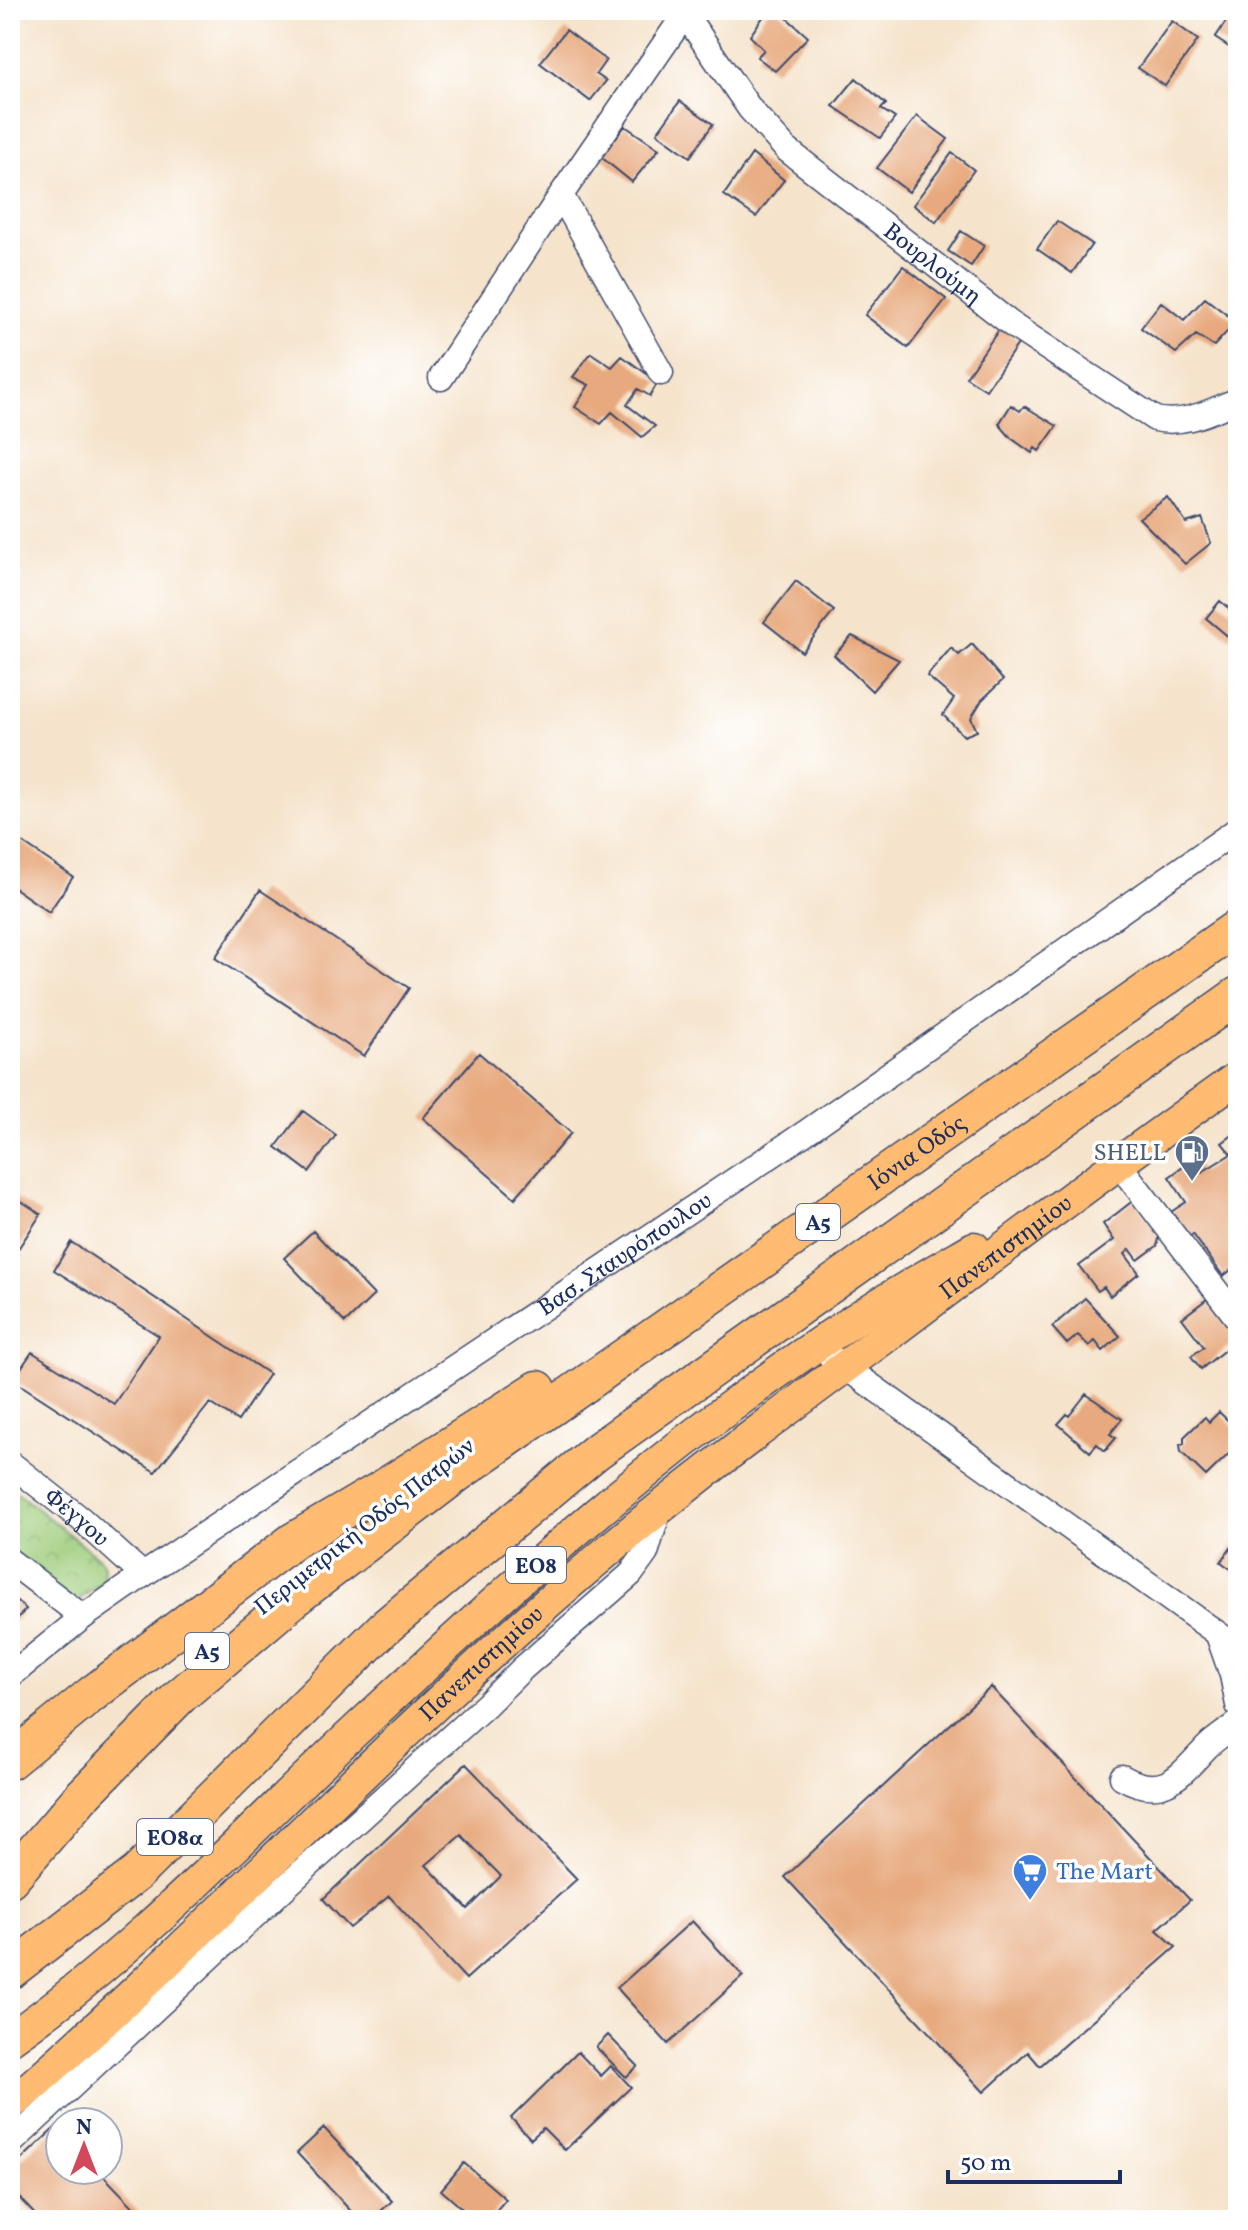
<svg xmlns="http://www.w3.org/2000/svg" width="1248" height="2230" font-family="Vollkorn,serif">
<defs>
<pattern id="park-crowns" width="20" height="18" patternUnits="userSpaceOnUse" patternTransform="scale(2)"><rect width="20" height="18" fill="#9fcd7b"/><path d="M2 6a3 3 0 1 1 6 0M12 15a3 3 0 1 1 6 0" fill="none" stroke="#88b06d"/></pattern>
</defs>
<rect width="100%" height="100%" fill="#fff"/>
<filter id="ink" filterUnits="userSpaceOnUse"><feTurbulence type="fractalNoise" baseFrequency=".0125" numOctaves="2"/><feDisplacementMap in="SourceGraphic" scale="16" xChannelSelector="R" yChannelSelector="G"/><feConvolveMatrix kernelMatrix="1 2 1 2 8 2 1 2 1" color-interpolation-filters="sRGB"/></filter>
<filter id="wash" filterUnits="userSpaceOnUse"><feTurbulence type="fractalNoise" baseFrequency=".006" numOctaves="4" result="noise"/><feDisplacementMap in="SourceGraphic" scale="32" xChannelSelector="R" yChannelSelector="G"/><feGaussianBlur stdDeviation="1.8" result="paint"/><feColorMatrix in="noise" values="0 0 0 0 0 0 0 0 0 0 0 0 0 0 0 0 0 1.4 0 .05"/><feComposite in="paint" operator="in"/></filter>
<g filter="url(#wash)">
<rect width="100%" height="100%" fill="#f5e3cb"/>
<path fill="url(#park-crowns)" stroke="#5d7e6c" stroke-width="2" d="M10 1487 100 1559 104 1566 103 1581 75 1603 10 1552Z"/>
<g id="blocks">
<path fill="#e7a97d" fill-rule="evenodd" d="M768 10H778L808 37 775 71 757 57 764 50 750 36Z
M1234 10H1238V53L1215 38Z
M1172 21 1198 40 1165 86 1138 68Z
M566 30 606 60 596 74 606 81 590 101 540 63Z
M856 78 886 104 881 109 895 118 880 138 833 106Z
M680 101 713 124 690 157 657 133Z
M917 116 948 139 909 192 877 168Z
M625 126 659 149 632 182 601 157Z
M952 153 974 170 936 222 913 205Z
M752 154 784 180 756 217 724 195Z
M1057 221 1092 244 1072 273 1037 249Z
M961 231 984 246 971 266 948 251Z
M903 266 946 299 908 348 865 315Z
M1205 298 1236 322 1214 346 1196 335 1176 353 1141 328 1161 302 1184 320Z
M1000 328 1020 341 986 390 966 377Z
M591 353 612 367 622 356 658 382 650 396 638 389 627 405 655 426 642 437 612 412 601 424 575 407 589 385 573 377Z
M1011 405 1020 411 1024 406 1057 426 1039 451 1035 448 1032 453 1011 438 999 424Z
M1168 497 1186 523 1202 518 1211 543 1185 564 1139 518Z
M796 581 834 611 802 652 764 622Z
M1220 601 1238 616V629L1230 638 1206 618Z
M852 636 899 660 872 691 834 655Z
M972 644 1003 680 982 700 971 718 977 731 964 736 943 715 954 699 927 676 951 648 959 655Z
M10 834 73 877 49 912 10 885Z
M260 890 409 988 364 1056 215 958Z
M479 1053 571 1133 515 1198 423 1118Z
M303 1111 336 1135 309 1172 276 1147Z
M1238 1131V1265L1223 1276 1193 1234 1188 1239 1171 1212 1186 1202 1169 1177 1193 1160 1202 1172 1231 1154 1222 1143Z
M10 1194 41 1214 10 1261Z
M1134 1200 1160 1235 1157 1246 1138 1260 1130 1249 1125 1254 1139 1273 1110 1296 1104 1287 1098 1291 1079 1266 1114 1240 1103 1224Z
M313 1231 374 1295 345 1323 284 1258Z
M71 1242 269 1374 238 1421 210 1403 155 1472 13 1380 32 1352 114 1404 159 1336 54 1270Z
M1085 1298 1120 1336 1103 1351 1095 1341 1089 1346 1078 1335 1067 1344 1052 1327Z
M1207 1299 1238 1339 1201 1369 1191 1356 1204 1347 1182 1318Z
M1086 1394 1122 1419 1110 1434 1116 1438 1105 1451 1097 1444 1090 1452 1058 1424 1067 1414 1069 1416Z
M1219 1412 1238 1430V1445L1206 1476 1181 1452 1180 1444H1184V1437L1205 1417 1209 1422Z
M1238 1538V1574L1221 1562Z
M10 1595 26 1609 10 1627Z
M991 1687 1190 1900 1157 1930 1176 1947 1040 2066 1028 2052 984 2092 785 1877Z
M466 1764 577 1879 466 1979 389 1896 350 1928 323 1899ZM461 1835 501 1876 468 1909 426 1865Z
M692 1921 743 1976 668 2044 617 1988Z
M608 2035 638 2066 626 2077 596 2047Z
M578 2052 601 2076 611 2066 631 2087 565 2150 543 2128 531 2139 511 2118Z
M57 2126 60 2130V2170H98L146 2220H40L10 2188V2170Z
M324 2128 392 2201 371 2220H359L297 2153Z
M464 2163 506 2199 488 2220H475L441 2190Z"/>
</g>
</g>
<g filter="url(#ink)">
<use href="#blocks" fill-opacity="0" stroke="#3c4a6e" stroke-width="2"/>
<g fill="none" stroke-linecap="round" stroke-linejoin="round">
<defs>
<g id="minor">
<path id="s1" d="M682 10 750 109 786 149 1015 327 1155 419C1184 426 1211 411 1238 400"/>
<path d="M561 195 661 373"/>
<path d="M441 378 561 195 685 14"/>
<path d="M1118 1163 1238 1319"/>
<path d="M831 1357 1238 1648"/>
<path id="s2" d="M10 1463 81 1519 143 1575"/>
<path d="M10 1561 83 1617"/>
<path d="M1218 1635 1232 1675 1238 1705"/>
<path id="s3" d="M10 1676 83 1617 143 1575 805 1133 1238 829"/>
<path d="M1122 1777C1164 1801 1180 1775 1207 1747 1216 1738 1228 1731 1238 1723"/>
<path d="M10 2144 294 1879 487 1704 522 1669 631 1574 646 1553 660 1507"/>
</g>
<g id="major">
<path d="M10 2039C137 1950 244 1835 356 1730 511 1585 668 1442 845 1326 887 1298 931 1273 974 1248"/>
<path id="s4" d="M10 2105C203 1937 377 1750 570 1583 670 1496 775 1418 881 1340 999 1251 1117 1163 1238 1077"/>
</g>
<g id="highway">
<path d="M10 1761 92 1694 293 1541 383 1488 538 1389"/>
<path id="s5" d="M10 1879 81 1797 180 1696 299 1595 457 1474 1238 927"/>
<path d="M10 1971 137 1873 384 1628 597 1451 1238 995"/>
</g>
</defs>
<use href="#minor" stroke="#3c4a6e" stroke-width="27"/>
<use href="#major" stroke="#3c4a6e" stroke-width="35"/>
<use href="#highway" stroke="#3c4a6e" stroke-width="39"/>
<use href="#minor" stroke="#fff" stroke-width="24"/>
<use href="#major" stroke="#ffbb71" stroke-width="32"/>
<use href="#highway" stroke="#ffbb71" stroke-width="36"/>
</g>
</g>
<defs>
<symbol id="fuel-pin" viewBox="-11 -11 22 30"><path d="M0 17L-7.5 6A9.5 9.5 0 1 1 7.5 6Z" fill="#5c6f8a" stroke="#fff"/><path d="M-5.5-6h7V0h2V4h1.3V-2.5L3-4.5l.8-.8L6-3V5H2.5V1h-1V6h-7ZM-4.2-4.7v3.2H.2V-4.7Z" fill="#fff"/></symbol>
<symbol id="supermarket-pin" viewBox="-11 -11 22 30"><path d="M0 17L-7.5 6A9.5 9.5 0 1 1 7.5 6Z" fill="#3f7fe0" stroke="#fff"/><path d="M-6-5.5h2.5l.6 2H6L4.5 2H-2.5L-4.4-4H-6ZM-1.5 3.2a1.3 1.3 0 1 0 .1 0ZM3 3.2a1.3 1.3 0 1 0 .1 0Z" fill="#fff"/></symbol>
</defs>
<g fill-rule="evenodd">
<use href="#fuel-pin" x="1172" y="1132" width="40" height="54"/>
<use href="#supermarket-pin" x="1010" y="1851" width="40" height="54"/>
</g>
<g text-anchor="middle" stroke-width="7" stroke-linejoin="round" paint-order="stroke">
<g fill="#fff" stroke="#5f6d8e" stroke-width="2">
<rect x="796" y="1204" width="44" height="36" rx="6"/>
<rect x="506" y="1547" width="60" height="36" rx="6"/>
<rect x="185" y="1633" width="44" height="36" rx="6"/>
<rect x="137" y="1819" width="76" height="36" rx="6"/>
</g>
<g font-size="22" font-weight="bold" fill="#1b2f5e">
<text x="818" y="1230">Α5</text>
<text x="536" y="1573">ΕΟ8</text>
<text x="207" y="1659">Α5</text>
<text x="175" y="1845">ΕΟ8α</text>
</g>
<g font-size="24" fill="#1b2f5e" stroke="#fff">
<text dy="8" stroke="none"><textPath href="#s1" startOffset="360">Βουρλούμη</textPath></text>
<text dy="8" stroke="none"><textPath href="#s5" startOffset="1166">Ιόνια Οδός</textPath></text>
<text dy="8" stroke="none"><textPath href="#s4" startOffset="1316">Πανεπιστημίου</textPath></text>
<text dy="8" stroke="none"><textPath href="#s3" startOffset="746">Βασ. Σταυρόπουλου</textPath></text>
<text dy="8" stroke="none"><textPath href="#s2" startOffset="86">Φέγγου</textPath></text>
<text transform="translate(364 1526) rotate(-38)" y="8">Περιμετρική Οδός Πατρών</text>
<text dy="8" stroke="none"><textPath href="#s4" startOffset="646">Πανεπιστημίου</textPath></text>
</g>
<g font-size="24" fill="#4e5e75" stroke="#fff" text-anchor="end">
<text x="1166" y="1160">SHELL</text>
</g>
<g font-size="24" fill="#366cbe" stroke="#fff" text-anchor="start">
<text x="1056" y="1879">The Mart</text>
</g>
</g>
<rect width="1248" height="2230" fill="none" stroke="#fff" stroke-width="40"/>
<g transform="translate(84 2146)"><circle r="38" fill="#ffffff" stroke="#a4acbf" stroke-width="2"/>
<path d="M0-6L14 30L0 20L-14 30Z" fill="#d1495b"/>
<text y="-12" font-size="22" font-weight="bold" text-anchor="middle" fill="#1b2f5e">N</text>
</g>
<path d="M948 2170v12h172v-12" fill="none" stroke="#1b2f5e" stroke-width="4"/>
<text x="960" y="2170" font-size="24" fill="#1b2f5e" stroke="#ffffff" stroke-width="6" paint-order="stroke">50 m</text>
</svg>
